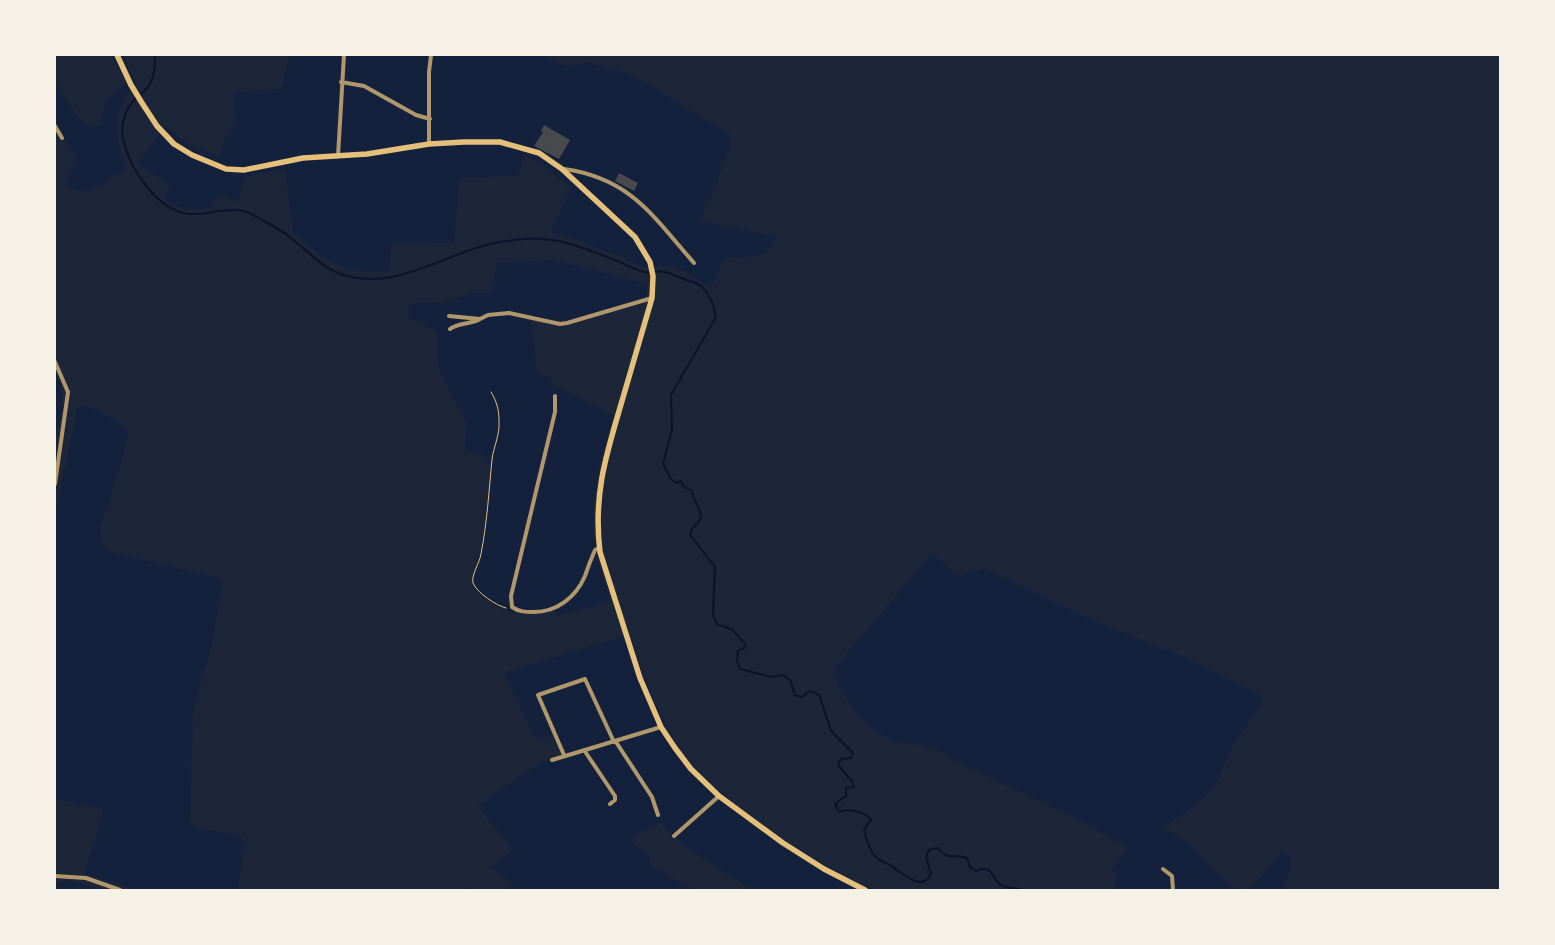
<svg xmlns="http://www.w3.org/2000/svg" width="1555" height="945" font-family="'Titillium Web',sans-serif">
<rect width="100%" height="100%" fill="#14213d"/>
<path fill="#1d2539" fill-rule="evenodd" d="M55 55H111L127 83C108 95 103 104 100 126L82 123 55 81Z
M123 55H290L281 89 234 92 236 121 225 140 219 157 181 140 166 125 138 163 170 185 165 199C179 209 195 212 212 207L217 196 239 201 246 176 285 169 293 232C327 262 342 274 389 271L391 242 454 243 459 178 519 175 523 155 544 165 570 188 551 233 578 240 645 267 668 266 684 271 711 288 725 257 743 258 767 253 777 237 699 221 719 179 718 177 732 142 730 135 631 74 588 63 567 66 539 55H1500V890H1283L1292 861 1283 851 1249 890H1234L1213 870 1191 845 1163 827 1185 813 1203 798 1219 779 1230 750 1263 701 1260 695 1178 655 1086 618 984 568 958 577 932 554 834 669 838 685 853 708 874 730 897 742 920 745 937 749 961 764 1076 818 1128 848 1112 869 1118 876 1112 890H873C825 867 782 840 740 807 717 789 692 769 676 743 655 709 642 672 630 634L504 673 536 739 553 736 561 754C531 767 505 787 478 807L513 849 492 867 513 885 510 890H473L467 887 464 890H238L244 844 240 835 196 829 190 821 193 711 209 656 223 583 218 578 110 552 101 543 100 527 109 504 128 437 125 429 118 422 91 408 84 406 77 409 76 414 55 517C55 493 53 467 55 443 56 432 60 423 62 412 64 399 60 382 55 370V129L58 128 77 158C74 166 69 171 66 179L70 186 77 191 92 190 126 168C115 136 109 111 136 84ZM553 260 647 284 645 303 566 326 531 320 537 372 552 379V384L614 416C601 458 589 499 595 543 598 562 605 581 610 599L605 603 557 616 555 611C524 619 491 612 472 585L480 555 489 489 490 465 483 454 465 452 467 422 451 393 438 365 437 331 409 318 408 306 415 303 425 302 441 304 472 293H491L497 263Z
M55 799 104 809 84 874 112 882 133 890C123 890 114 891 105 890 88 888 71 875 55 884Z
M659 822C687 850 720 870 754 890H692L653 867 650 863V858L629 839Z"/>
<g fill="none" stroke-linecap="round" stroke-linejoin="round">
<path stroke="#0b132b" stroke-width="2" d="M155 55C155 65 155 77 149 85 146 91 140 95 135 99 125 110 120 124 123 139 130 169 157 211 190 214 208 215 226 207 244 211 251 213 257 217 262 220 272 225 283 231 292 239 309 252 324 270 347 276 393 288 437 260 479 247 494 242 510 240 525 239 558 236 589 250 620 262 627 265 637 271 645 272 650 273 656 271 661 271 667 272 674 275 679 277 685 280 692 281 698 284 709 291 714 306 716 317L671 395 672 430 663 464 671 479 676 483 681 481 683 486 692 491C693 503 701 505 701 519L692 529 690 535 715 567 713 616 718 625C735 628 735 633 746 645V647L738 651 737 661 740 669 772 677 783 675 790 680 795 695 802 697 810 691 819 695 831 731 853 753 851 758 841 759 838 765 852 781 854 787 846 788V796L835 804 839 812C849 808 864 812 871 819L864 830C866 839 869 851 877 858 880 861 885 862 888 864 899 870 922 894 931 874L926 857 929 850 938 848C949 862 953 853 967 858L970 867 976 871C992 863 991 877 1000 884 1008 890 1015 887 1023 890"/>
</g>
<path fill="#48494c" d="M544 125 570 140 559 159 534 146 543 132 541 131Z
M619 173 638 183 634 191 615 181Z"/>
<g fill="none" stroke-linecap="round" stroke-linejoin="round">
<path stroke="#e5c07b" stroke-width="1" d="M491 392C497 402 499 410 499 421 500 434 494 446 492 459 489 491 487 523 481 554 480 562 471 575 473 583 477 593 497 606 506 608"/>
<path stroke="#b1986c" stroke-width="4" d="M341 82 364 86 416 115 430 119
M55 126 62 138
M429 144V72L431 55
M338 156 344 55
M564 169C630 178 653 216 694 263
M449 316 480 319 488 315 509 313 560 324 567 323 652 298
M450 329C459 322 470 325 480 319
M55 362 68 392 55 484
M555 396V412L511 596 512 607C519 612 526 612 534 612 557 612 576 597 585 576 588 567 591 559 595 550L599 548
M616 742 652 797 658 815
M584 750 615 796V800L610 804
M564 755 538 695 585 679 614 742
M552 760 661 727
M674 836 719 796
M1163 869 1172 876 1173 890
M55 876 86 878 120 890"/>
<path stroke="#e5c07b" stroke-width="5.5" d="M117 55 131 85 142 103 157 126 174 144 192 155 226 169 244 170 303 158 367 154 429 144 464 142H500L539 153 562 169 635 237 650 262 653 276 652 298C642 333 632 367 622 401 606 455 593 495 600 552L640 678 661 727 675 748 691 769 719 796 783 843 824 869 865 890"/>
</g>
<rect width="1555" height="945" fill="none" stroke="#f6f1e7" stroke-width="112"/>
</svg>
